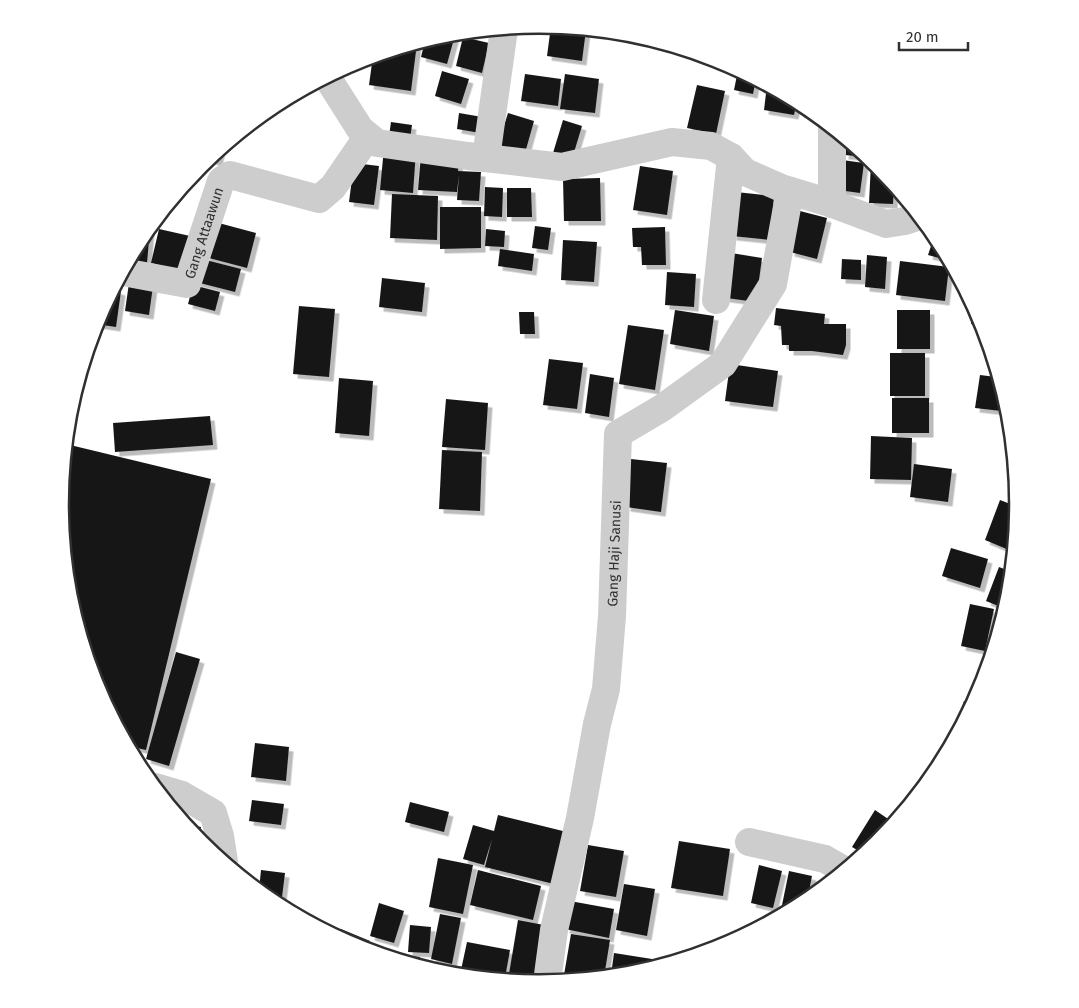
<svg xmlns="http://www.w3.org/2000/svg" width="1079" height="1008" font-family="'Fira Sans',sans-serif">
<defs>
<filter id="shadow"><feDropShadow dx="4.5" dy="4.5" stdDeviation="0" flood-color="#0004"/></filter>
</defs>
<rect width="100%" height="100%" fill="#fff"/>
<path fill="#171717" filter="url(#shadow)" d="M551 26 586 30 582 61 547 56Z
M446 34 455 35 447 64 421 57 425 41Z
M463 37 489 43 482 73 456 66Z
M417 43 411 91 369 85 373 56Z
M738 70 756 79 753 94 734 90Z
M442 71 469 79 461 104 435 96Z
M525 74 561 79 558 106 521 101Z
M565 74 599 79 595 113 560 109Z
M697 85 725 91 716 134 687 128Z
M767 85 797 101 794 115 764 110Z
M801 103 806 106 820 118 799 113Z
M459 113 488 118 486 134 457 129Z
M508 113 534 121 525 153 498 145Z
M563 120 582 126 572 159 553 153Z
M391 122 412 125 410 139 389 136Z
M846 139 869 157 844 155Z
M221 148 218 162 208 159 214 154Z
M384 148 416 151 413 193 380 190Z
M421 154 459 157 458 171 481 172 479 201 457 200 459 175 457 192 418 190Z
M842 160 864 163 860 193 838 190Z
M354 163 379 166 374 205 349 202Z
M871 163 878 166 894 184 893 204 869 203Z
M640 166 673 171 667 215 633 210Z
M600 178 601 221H564L563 179Z
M485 187 503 188 502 217 484 216Z
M507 188H531L532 217H507Z
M736 192 774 196 770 240 732 236Z
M392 194 438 196 437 240 390 238Z
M440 207H481V248L440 249Z
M800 211 827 218 817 259 790 252Z
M215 222 256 233 247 268 205 257Z
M535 226 551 228 548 250 532 248Z
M665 227 666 265H642L641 247H633L632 228Z
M149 229H150L147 263 129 261 141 238Z
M159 229 190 236 182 271 151 263Z
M486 229 505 231 504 247 485 246Z
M935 234 938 238 950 261 928 255Z
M563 240 597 242 594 282 561 280Z
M500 249 534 254 532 271 498 266Z
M725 252 762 258 756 302 719 297Z
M867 255 887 257 885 289 865 287Z
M202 259 241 269 235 292 196 282Z
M842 259 861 260V280L841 279Z
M900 261 949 267 945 301 896 295Z
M667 272 696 274 694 307 665 305Z
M382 278 425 283 422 312 379 307Z
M129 283 153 286 149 315 125 311Z
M193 285 220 292 215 311 188 304Z
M114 289 121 291 116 327 96 324Z
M973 303 982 321 983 325 971 324Z
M299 306 335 309 329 377 293 374Z
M776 308 825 314 824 324H846V345L843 355 812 351H789V345H782L781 326 774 325Z
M675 310 714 316 709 351 670 344Z
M897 310H930V349H897Z
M519 312H534L535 334H520Z
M628 325 664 330 655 390 619 384Z
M890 353H925V396H890Z
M549 359 583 363 577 409 543 405Z
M730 364 778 371 773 407 725 401Z
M590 374 614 378 609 417 585 413Z
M980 375 996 377 995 385 1002 386 1010 412 975 408Z
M339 378 373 381 369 436 335 433Z
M892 398H929V433H892Z
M446 399 488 403 485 450 442 447Z
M210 416 213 445 115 452 113 423Z
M871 436 912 438 911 480 870 479Z
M66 444 211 479 146 750 128 746 97 687 70 597 61 504Z
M442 450 482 452 480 511 439 509Z
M631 459 667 463 661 512 626 507Z
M914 464 952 469 948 502 910 497Z
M1000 500 1018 507 1016 532 1009 550 985 540Z
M951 548 988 559 980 588 942 576Z
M999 567 1012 572 1009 598 1006 609 986 601Z
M970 604 994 609 985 651 961 646Z
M176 652 200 659 169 766 146 759Z
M964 701 973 704 960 729 955 728Z
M255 743 289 747 286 781 251 777Z
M252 800 284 804 281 825 249 821Z
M410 802 449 812 444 832 405 822Z
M875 810 894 823 878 843 864 854 852 847Z
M498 815 571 833 558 885 485 867 492 839 484 865 463 859 473 825 494 831Z
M185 824 201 827 199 840 189 828Z
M679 841 730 849 723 896 671 888Z
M588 845 624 851 616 897 580 891Z
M438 858 473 865 463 914 429 907Z
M759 865 782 871 773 908 751 903Z
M261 870 285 873 281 905 273 902 259 890Z
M478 870 541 886 533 920 470 905Z
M789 871 812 876 807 901 789 911 781 910Z
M624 884 655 889 647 936 616 930Z
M570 901 614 909 609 938 565 929Z
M379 903 404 911 394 943 370 936Z
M440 914 461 918 452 964 431 959Z
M518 920 549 926 540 979 509 974Z
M410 925 431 927 429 953 408 952Z
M341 929 370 941 366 949 356 946 338 937Z
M571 934 610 940 604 977 586 978 564 975Z
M467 942 510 950 505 978 461 970Z
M614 953 652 959 651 968 633 974 611 975Z
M400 955 420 957 419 966 400 960Z"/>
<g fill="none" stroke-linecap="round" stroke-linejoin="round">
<g stroke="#cdcdcd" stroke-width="28">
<path d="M327 77 360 129 377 143 468 156 562 167 672 142 711 146 731 157 745 172 784 189 827 202 886 224 905 221 920 216"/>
<path d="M486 158 504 29"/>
<path d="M832 204V127"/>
<path id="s1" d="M123 272 187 284 221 181 230 175 319 199 333 187 368 136"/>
<path d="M716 300 731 157"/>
<path d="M155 787 182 795 213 813 220 836 224 862"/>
<path d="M749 842 825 859 844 870"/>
<path id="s2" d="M547 982 554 930 580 818 597 724 606 689 612 616 618 434 662 408 723 364 773 284 790 191"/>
</g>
</g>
<g text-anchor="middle" stroke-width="5" stroke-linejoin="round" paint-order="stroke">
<g font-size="14" fill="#303030" stroke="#fff">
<text dy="5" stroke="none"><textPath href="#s1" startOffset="119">Gang Attaawun</textPath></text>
<text dy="5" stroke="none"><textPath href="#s2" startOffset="435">Gang Haji Sanusi</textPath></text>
</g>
</g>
<path d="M0 0H1079V1008H0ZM69 504a470 470 0 1 1 940 0a470 470 0 1 1-940 0Z" fill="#fff" fill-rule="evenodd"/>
<path fill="none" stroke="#303030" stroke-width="2.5" d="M69 504a470 470 0 1 1 940 0a470 470 0 1 1-940 0Z"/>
<path d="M899 42v8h69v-8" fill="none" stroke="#303030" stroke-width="2.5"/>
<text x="906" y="42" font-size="15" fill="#303030" stroke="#ffffff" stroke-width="4" paint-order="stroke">20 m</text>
</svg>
